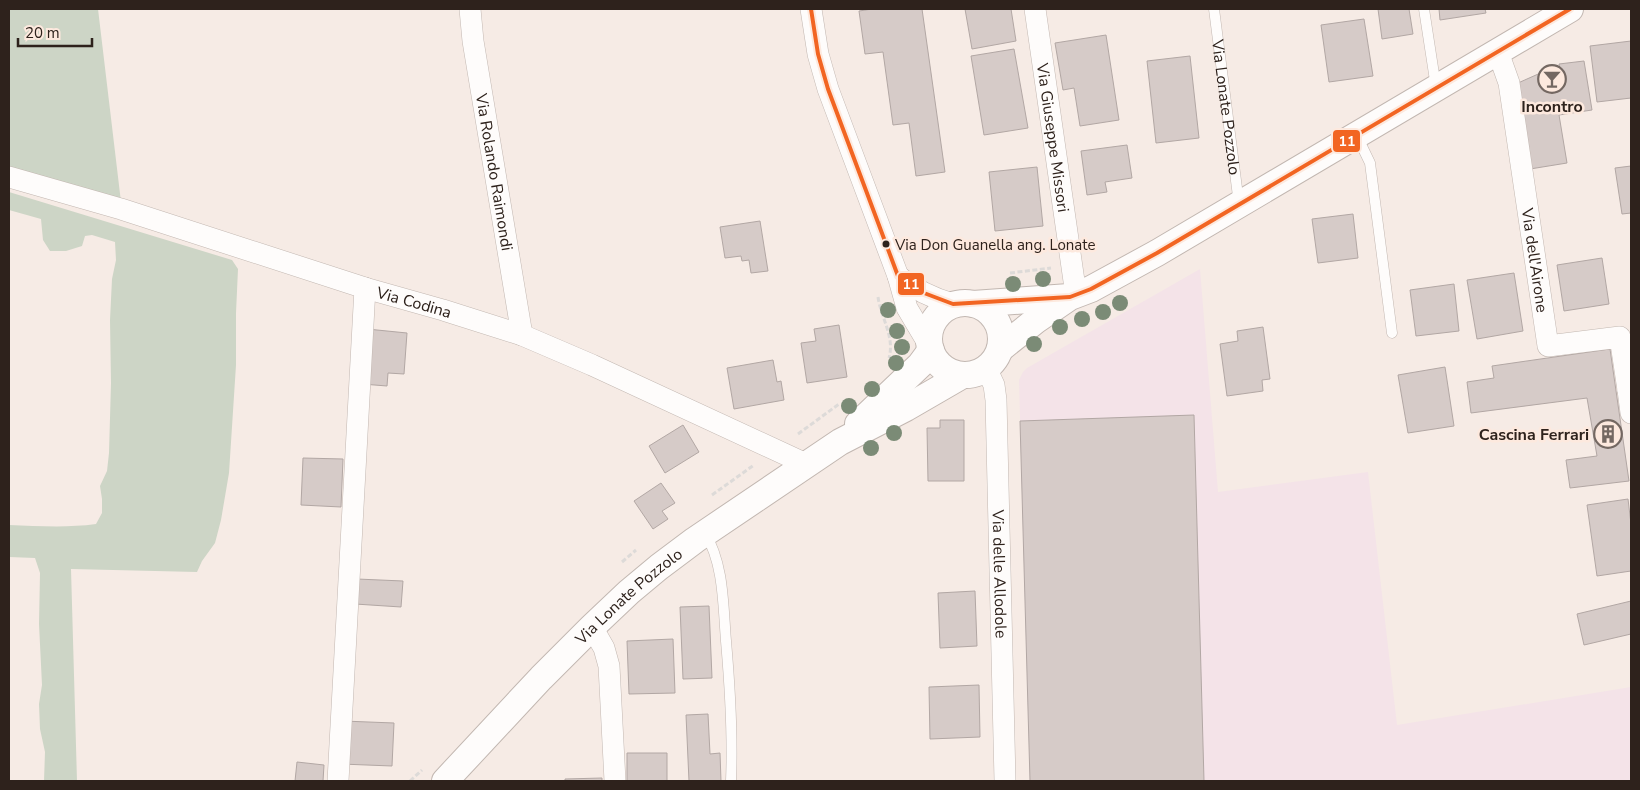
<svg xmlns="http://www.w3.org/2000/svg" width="1640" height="790" font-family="'Nunito Sans',sans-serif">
<rect width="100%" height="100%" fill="#f6ebe5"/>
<path fill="#f4e3e8" d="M1200 269 1218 492 1368 472 1397 725 1631 687V781H1030L1019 380 1023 372 1027 368Z"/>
<path fill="#cdd5c6" d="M9 9H98L121 202 9 178Z
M9 192 232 260 238 269 236 313V365L229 473 221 520 215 543 202 561 197 572 71 569 77 781H44L45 752 40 729 39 704 42 685 39 624 40 573 35 558 9 557V525C38 526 67 528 96 524L102 513V499L100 486 107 471 109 453 111 383 110 320 112 279 116 260 115 242 92 235 85 236 82 246 66 251H50L43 240 41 219 9 210Z"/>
<path fill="#d6cbc8" stroke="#b2a7a4" d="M872 9H922L945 172 916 176 909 123 893 125 883 52 865 54 859 11Z
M965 9H1011L1016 41 972 49Z
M1378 9H1409L1413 34 1382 39Z
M1439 9H1485L1486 13 1440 20Z
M1364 19 1373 76 1329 82 1321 25Z
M1106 35 1119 120 1080 126 1074 88 1063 90 1055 43Z
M1631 41V98L1597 102 1590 46Z
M1014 49 1028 128 984 135 971 56Z
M1190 56 1199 138 1156 143 1147 61Z
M1584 61 1592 110 1559 115 1567 163 1530 169 1518 83 1545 71 1560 69 1559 64Z
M1127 145 1132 178 1105 182 1107 192 1087 195 1081 151Z
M1631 166V213L1622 214 1615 168Z
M1037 167 1043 226 995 231 989 172Z
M1353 214 1358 258 1318 263 1312 219Z
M760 221 768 271 751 273 749 260 742 261 741 256 725 258 720 227Z
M1602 258 1609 304 1564 311 1557 265Z
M1514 273 1523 331 1477 339 1467 280Z
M1454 284 1459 331 1416 336 1410 290Z
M839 325 847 377 807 383 801 343 816 341 814 329Z
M1263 327 1270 379 1262 380 1263 391 1227 396 1220 344 1238 341 1237 331Z
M367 329 407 333 404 374 388 373 387 386 362 384Z
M1610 349 1629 481 1570 488 1566 460 1597 456 1587 398 1471 413 1467 382 1494 378 1492 366Z
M773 360 777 382 781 381 784 400 734 409 727 368Z
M1445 367 1454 426 1408 433 1398 375Z
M1194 415 1204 781H1030L1020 421Z
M940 420H964V481H928L927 428H940Z
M683 425 699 452 665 473 649 446Z
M303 458 343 459 341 507 301 505Z
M661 483 675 503 662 511 668 519 653 529 634 501Z
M1628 499 1631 524V571L1597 576 1587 505Z
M357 579 403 581 401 607 355 604Z
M975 591 977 646 940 648 938 593Z
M1631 601V634L1584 645 1577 614Z
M709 606 712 678 683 679 680 607Z
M673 639 675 693 629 694 627 641Z
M979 685 980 737 930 739 929 687Z
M708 714 710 754 720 753 721 781H689L686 715Z
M343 721 394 723 392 766 341 764Z
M627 753H667V781H627Z
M297 762 324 765 323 781H295Z
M602 778V781H565V779Z"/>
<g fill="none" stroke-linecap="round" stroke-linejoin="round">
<defs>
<g id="service">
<path id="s1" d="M1214 9 1239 204"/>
<path d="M1424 9 1436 87"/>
<path d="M1357 136 1370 163 1392 333"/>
<path d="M705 533C724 564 723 605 726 641 730 687 733 734 731 781"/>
</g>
<g id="minor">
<path id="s2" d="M470 9 473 41 522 335"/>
<path d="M811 9 818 54 828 89 898 276 907 308 929 345"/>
<path id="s3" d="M1035 9 1076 295"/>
<path id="s4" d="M1498 52 1509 83 1548 346 1620 337 1628 390"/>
<path id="s5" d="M9 177 121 209 365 288 443 310 522 335 592 365 806 464"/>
<path d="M898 276C915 290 932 298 953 304"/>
<path id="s6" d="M986 368 994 385 996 400 1005 781"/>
<path d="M1631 390H1628L1631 413"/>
<path d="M592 627 604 648 609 666 615 781"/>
<path d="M338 781 365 288"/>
</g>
<g id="tertiary">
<circle cx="965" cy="339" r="36"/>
<path d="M973 304 1069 297"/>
<path d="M1000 349 1035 321 1070 297 1091 289 1157 253 1570 9"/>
<path d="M858 424 920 365 931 350"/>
<path id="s7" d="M445 781 541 678 592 627 629 592 659 567 695 540 840 442 906 408 963 375"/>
</g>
</defs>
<use href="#service" stroke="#c2b7b1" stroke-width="11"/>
<use href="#minor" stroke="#c2b7b1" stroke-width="22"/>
<use href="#tertiary" stroke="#c2b7b1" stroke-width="28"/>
<path stroke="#dddad8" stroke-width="3" stroke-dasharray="5 2.5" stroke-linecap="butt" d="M1010 273 1051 268
M878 297C881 318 895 337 889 358
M798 434 839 404
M712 495 754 465
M622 562 636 550
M410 781 422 770"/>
<use href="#service" stroke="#fefcfb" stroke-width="10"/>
<use href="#minor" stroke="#fefcfb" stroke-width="21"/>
<use href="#tertiary" stroke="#fefcfb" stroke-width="26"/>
<defs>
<path id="bus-1" d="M811 9 818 54 828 89 898 276 924 293 953 304 1070 297 1091 289 1157 253 1570 9"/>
</defs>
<use href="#bus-1" stroke="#fde9de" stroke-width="8"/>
<use href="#bus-1" stroke="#f26522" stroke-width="4"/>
</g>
<g fill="#7b8b76">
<circle cx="1043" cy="279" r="8"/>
<circle cx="1013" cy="284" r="8"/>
<circle cx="1120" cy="303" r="8"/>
<circle cx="888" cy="310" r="8"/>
<circle cx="1103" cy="312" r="8"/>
<circle cx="1082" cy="319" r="8"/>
<circle cx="1060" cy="327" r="8"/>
<circle cx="897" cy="331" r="8"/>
<circle cx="1034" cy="344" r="8"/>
<circle cx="902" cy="347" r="8"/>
<circle cx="896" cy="363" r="8"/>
<circle cx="872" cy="389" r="8"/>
<circle cx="849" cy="406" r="8"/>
<circle cx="894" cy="433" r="8"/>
<circle cx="871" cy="448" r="8"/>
</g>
<defs>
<symbol id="bar-ring" viewBox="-11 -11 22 22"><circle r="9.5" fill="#fde9de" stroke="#746862" stroke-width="1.5"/><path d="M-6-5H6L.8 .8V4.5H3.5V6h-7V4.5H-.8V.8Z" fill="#746862"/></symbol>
<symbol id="building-ring" viewBox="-11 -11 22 22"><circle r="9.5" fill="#fde9de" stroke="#746862" stroke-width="1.5"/><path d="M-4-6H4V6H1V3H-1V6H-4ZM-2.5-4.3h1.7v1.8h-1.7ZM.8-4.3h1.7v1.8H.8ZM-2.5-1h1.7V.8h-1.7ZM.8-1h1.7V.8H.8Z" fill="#746862"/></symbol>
</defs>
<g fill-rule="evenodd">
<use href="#bar-ring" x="1536" y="63" width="32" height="32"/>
<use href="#building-ring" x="1592" y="418" width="32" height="32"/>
</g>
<circle fill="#2e221c" stroke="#fde9de" stroke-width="2" cx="886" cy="244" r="4.5"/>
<g text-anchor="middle" stroke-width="5" stroke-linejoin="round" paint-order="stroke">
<g font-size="15" fill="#2e221c" stroke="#fde9de" text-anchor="start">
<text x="895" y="250">Via Don Guanella ang. Lonate</text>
</g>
<g font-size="16" font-weight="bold" fill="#2e221c" stroke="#fde9de">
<text x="1552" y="112">Incontro</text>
<text x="1589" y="440" text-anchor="end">Cascina Ferrari</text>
</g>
<g font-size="16" fill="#2e221c" stroke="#fde9de">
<text dy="6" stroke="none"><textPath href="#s1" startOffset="99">Via Lonate Pozzolo</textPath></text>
<text dy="6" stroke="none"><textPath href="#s3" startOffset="130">Via Giuseppe Missori</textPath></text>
<text dy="6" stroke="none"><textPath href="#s2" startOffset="165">Via Rolando Raimondi</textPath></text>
<text dy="6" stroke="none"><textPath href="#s4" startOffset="212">Via dell'Airone</textPath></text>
<text dy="6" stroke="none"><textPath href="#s5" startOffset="424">Via Codina</textPath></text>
<text dy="6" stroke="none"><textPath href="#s6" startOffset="208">Via delle Allodole</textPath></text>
<text dy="6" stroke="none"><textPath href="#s7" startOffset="261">Via Lonate Pozzolo</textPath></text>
</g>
</g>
<g stroke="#fde9de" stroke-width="2">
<rect x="1332" y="129" width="29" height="24" rx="5" fill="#f26522"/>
<rect x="897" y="272" width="28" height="24" rx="5" fill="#f26522"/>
</g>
<g font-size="14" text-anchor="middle" font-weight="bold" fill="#fff">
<text x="1347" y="146">11</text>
<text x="911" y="289">11</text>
</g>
<rect width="1640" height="790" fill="none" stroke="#2e221c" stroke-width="20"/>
<path d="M18 38v8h74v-8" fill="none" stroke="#2e221c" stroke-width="2.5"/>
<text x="25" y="38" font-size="15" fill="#2e221c" stroke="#fde9de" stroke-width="4" paint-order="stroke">20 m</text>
</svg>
